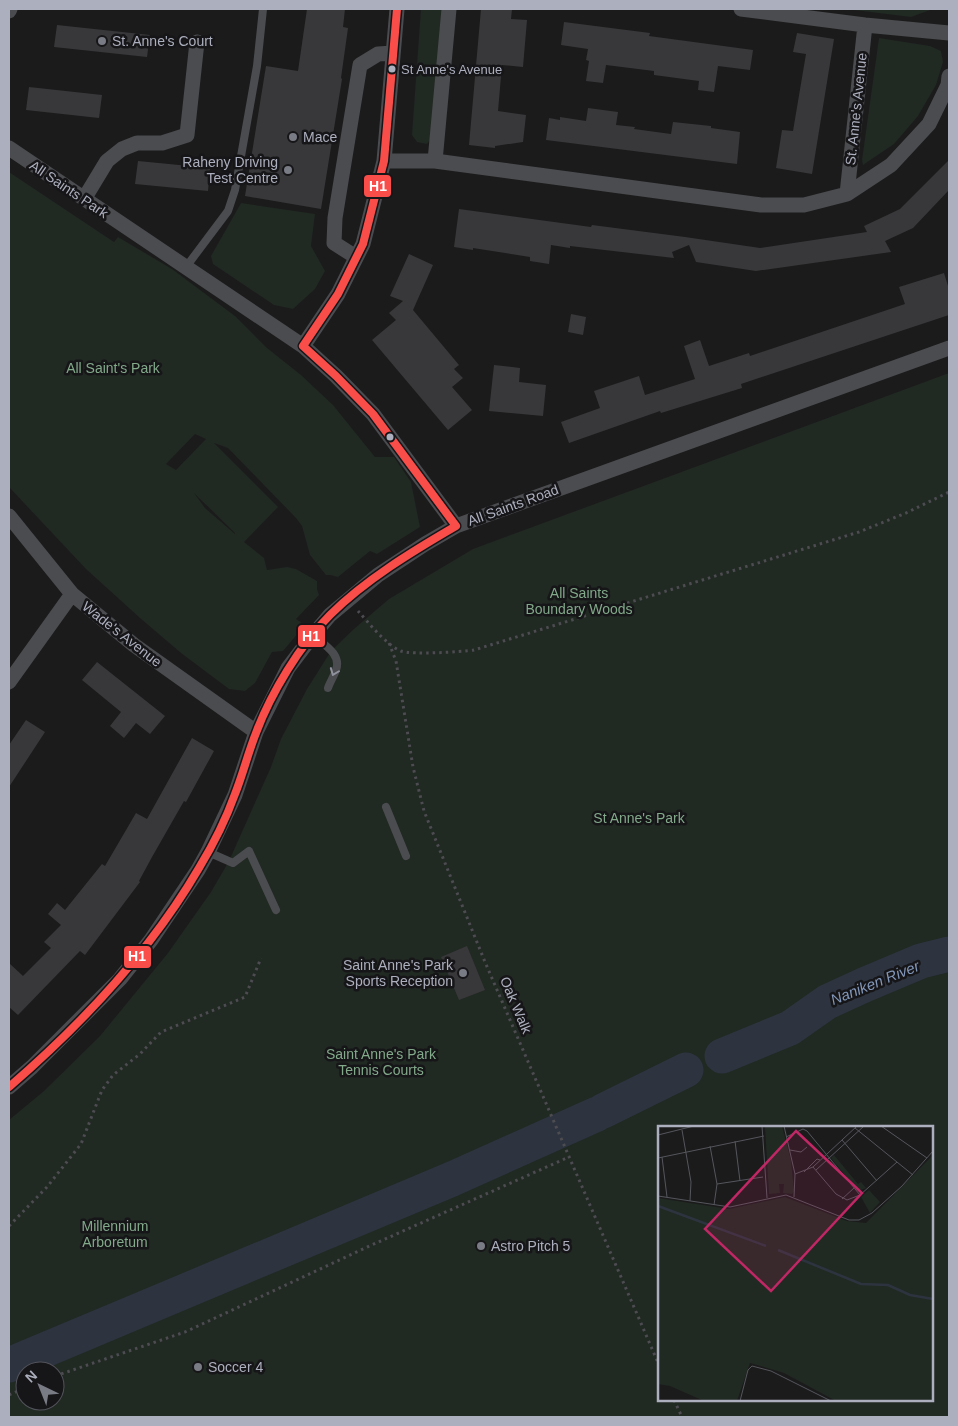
<svg xmlns="http://www.w3.org/2000/svg" width="958" height="1426" font-family="Helvetica,sans-serif">
<rect width="100%" height="100%" fill="#1b1b1c"/>
<path fill="#212923" fill-rule="evenodd" d="M421 9H442L431 139 427 144 417 142 412 135Z
M846 9H933L911 17Z
M879 38 930 46 941 51 943 62 936 85 918 116 894 144 863 165 862 160Z
M9 172 114 242 118 237 172 269 235 316 267 348 301 375 333 405 375 457H394L411 482 420 527 377 554 370 551 338 577 330 575H326L310 555 302 526 296 518 228 448 214 443 278 507 244 542 264 558 267 570 287 567 296 569 317 581V589L319 595 296 619 305 625 283 651 272 652 255 683 245 691 229 689 181 653 140 618 86 569 9 487ZM195 434 206 439 176 470 166 464ZM194 493 235 533V534L205 508Z
M241 203 315 214 311 246 325 271 315 289 293 309 274 305 213 264 211 256Z
M949 373V1417H9V1120L44 1091 100 1036 168 953 211 892 229 861 271 767 281 739 307 689 331 651 355 628 389 599 473 549ZM659 1127H932V1400H659ZM25 1371H55V1401H25Z"/>
<g fill="none" stroke-linecap="round" stroke-linejoin="round">
<path stroke="#2d343f" stroke-width="35" d="M722 1056 790 1028 827 1002 864 985 921 961 949 954
M603 1111 686 1070
M9 1365 452 1179 597 1114"/>
</g>
<path fill="#38383a" d="M307 9H345L343 27 348 28 341 78 342 79 321 209 245 196 266 66 298 71Z
M481 9H512L511 19 527 20 523 67 502 65 498 111 526 115 523 142 495 146V148L469 145Z
M564 22 650 33 649 36 753 50 750 70 718 66 714 92 698 90 699 81 654 75V71L606 65 603 83 586 81 589 61 586 60 588 49 561 45Z
M57 25 150 35 147 57 54 47Z
M797 33 834 39 812 174 776 168 782 130 793 131 806 54 793 52Z
M29 87 102 95 99 118 26 110Z
M588 108 618 112 616 125 635 127 634 129 671 134 673 122 711 126V128L740 132 737 164 546 140 549 118 560 120V117L586 121Z
M949 160V190L913 228 885 241 891 252 756 271 696 262 689 245 672 252 674 258 570 246V248L551 245 549 264 530 261V257L473 248V250L454 247 459 209 591 227 592 225 685 237 760 248 867 232 864 226 900 209Z
M138 161 210 168 208 191 135 184Z
M409 254 433 265 413 310 459 365 454 369 463 378 452 387 472 410 448 430 372 340 396 320 389 313 403 301 390 296Z
M944 273 949 289V315L741 384 742 388 661 413 660 411 569 443 561 422 600 408 594 391 639 376 645 395 695 379 684 346 700 340 709 366 749 353 750 356 905 304 899 287Z
M571 314 586 317 583 335 568 332Z
M494 365 520 368 519 382 546 385 543 416 489 411Z
M97 662 165 716 150 734 136 723 124 738 110 726 121 712 82 680Z
M26 720 45 732 9 787V745Z
M192 738 214 751 186 802 184 801 152 857 139 881 140 882 85 955 80 951 18 1015 9 1007V963L23 976 51 948 44 942 61 925 48 914 57 903 65 910 102 864 105 866 136 813 147 819Z
M467 946 485 990 459 1000 441 957Z"/>
<g fill="none" stroke-linecap="round" stroke-linejoin="round">
<path stroke="#4c4c51" stroke-width="3" stroke-dasharray="2.5 4" stroke-linecap="butt" d="M358 611C369 623 386 645 401 651 413 655 460 652 474 650L859 532 906 513 949 492
M389 643 396 661 413 767 424 811 485 962 659 1365
M9 1226 47 1187 81 1144 102 1090 113 1075 140 1054 161 1032 245 997 261 958
M55 1376 185 1332 365 1248 569 1157
M9 1395 25 1388
M674 1400 682 1417"/>
<path stroke="#4b4c4f" stroke-width="8" d="M186 267 228 211 235 190 257 66 263 9
M313 635C323 644 342 654 336 670 334 676 330 682 328 688
M386 807 406 856
M208 852 233 863 249 851 276 910"/>
<path stroke="#4b4c4f" stroke-width="15" d="M741 9 865 25 949 33
M9 11 10 9
M9 148 303 346 336 376 373 414 456 526
M384 161H435L761 205H804L847 194 891 165 929 124 948 85 949 76
M435 161 449 9
M847 194 865 25
M84 199 107 161 122 149 137 143H162L187 135 197 42
M356 257 334 243 335 218 360 65 378 54 393 53
M303 346 338 294 363 244 384 161 397 9
M9 516 72 594 134 645 256 732
M9 682 72 594
M9 1087 32 1067 120 979 151 940 198 870 208 852 235 795 256 732 288 668 313 635 330 615 378 575 425 544 456 526 949 348"/>
<defs>
<path id="bus-1" d="M303 346 338 294 363 244 384 161 397 9
M303 346 336 376 373 414 456 526
M9 1087C82 1024 150 952 199 868 213 845 226 819 235 794 243 774 248 753 256 733 271 693 300 645 330 615 365 580 413 551 456 526"/>
</defs>
<use href="#bus-1" stroke="#161518" stroke-width="11"/>
<use href="#bus-1" stroke="#f94d4a" stroke-width="8"/>
</g>
<defs><path id="oneway-chevron" d="M-2-3.5L2.5 0L-2 3.5" fill="none" stroke-width="1.6" stroke-linecap="round" stroke-linejoin="round" transform="scale(1.25)"/></defs>
<use stroke="#8f919c" href="#oneway-chevron" transform="translate(334 672) rotate(111)"/>
<g fill="#797b85" stroke="#161518" stroke-width="2">
<circle cx="102" cy="41" r="5"/>
<circle cx="293" cy="137" r="5"/>
<circle cx="288" cy="170" r="5"/>
<circle cx="463" cy="973" r="5"/>
<circle cx="481" cy="1246" r="5"/>
<circle cx="198" cy="1367" r="5"/>
</g>
<g fill="#acafbd" stroke="#161518" stroke-width="2">
<circle cx="392" cy="69" r="4.5"/>
<circle cx="390" cy="437" r="4.5"/>
</g>
<g text-anchor="middle" stroke-width="5" stroke-linejoin="round" paint-order="stroke">
<g font-size="13" fill="#acafbd" stroke="#161518" text-anchor="start">
<text x="401" y="74">St Anne's Avenue</text>
</g>
<g font-size="14" fill="#acafbd" stroke="#161518" text-anchor="start">
<text x="112" y="46">St. Anne's Court</text>
<text x="303" y="142">Mace</text>
<text x="278" y="167" text-anchor="end">Raheny Driving<tspan x="278" dy="16">Test Centre</tspan></text>
<text x="453" y="970" text-anchor="end">Saint Anne's Park<tspan x="453" dy="16">Sports Reception</tspan></text>
<text x="491" y="1251">Astro Pitch 5</text>
<text x="208" y="1372">Soccer 4</text>
</g>
<g font-size="14" fill="#acafbd" stroke="#161518">
<text transform="translate(856 109) rotate(-84)" y="5">St. Anne's Avenue</text>
<text transform="translate(69 189) rotate(34)" y="5">All Saints Park</text>
<text transform="translate(513 505) rotate(-20)" y="5">All Saints Road</text>
<text transform="translate(122 634) rotate(38)" y="5">Wade's Avenue</text>
<text transform="translate(516 1005) rotate(67)" y="5">Oak Walk</text>
</g>
<g font-size="14" fill="#82a98a" stroke="#161518">
<text x="113" y="373">All Saint's Park</text>
<text x="579" y="598">All Saints<tspan x="579" dy="16">Boundary Woods</tspan></text>
<text x="639" y="823">St Anne's Park</text>
<text x="381" y="1059">Saint Anne's Park<tspan x="381" dy="16">Tennis Courts</tspan></text>
<text x="115" y="1231">Millennium<tspan x="115" dy="16">Arboretum</tspan></text>
</g>
<g font-size="15" font-style="italic" fill="#8297b9" stroke="#161518">
<text transform="translate(875 983) rotate(-22)" y="5">Naniken River</text>
</g>
</g>
<g transform="translate(658 1126)">
<rect width="275" height="275" fill="#1b1b1c"/>
<path d="M124 0 133 35 136 65 134 68 125 67 126 58H121L122 67 111 68 107 1ZM176 29 200 58 203 56 208 62 200 65 173 32ZM275 29V275H178L126 247 92 237 79 275H46L12 260 0 258V72L71 83 127 71 189 95 208 97ZM211 64 222 76 212 87 203 71Z" fill="#212923"/>
<path fill="none" stroke="#2d343f" stroke-width="2.5" d="M0 80 108 120M120 124 203 158 230 159 252 169 275 173"/>
<path fill="none" stroke="#55565c" stroke-width="1" d="M104 0 109 72M126 0 137 48 136 71M223 0 269 32M197 2 255 49M24 4 33 56 32 75M0 9 36 0M128 11 145 3 149 5 202 69M184 14 219 55M77 15 82 55M52 20 59 58 56 79M132 24 143 26 149 21M4 31 9 71M0 32 106 10M155 41 178 68 189 74 202 69 239 36M158 44 206 0M146 46 159 33 162 34M137 48 155 41 199 0M59 58 105 51M0 70 72 81 128 69 191 94H201L214 87 244 60 275 25M184 73 196 62M82 275 90 244 94 240 113 245 173 275"/>
<path fill="#c02765" fill-opacity="0.15" stroke="#c02765" stroke-width="2.5" d="M138 5 204 67 113 165 47 103Z"/>
<rect width="275" height="275" fill="none" stroke="#acafbd" stroke-width="2.5"/>
</g>
<g stroke="#161518" stroke-width="2">
<rect x="363" y="174" width="29" height="24" rx="5" fill="#f94d4a"/>
<rect x="297" y="624" width="29" height="24" rx="5" fill="#f94d4a"/>
<rect x="123" y="945" width="29" height="24" rx="5" fill="#f94d4a"/>
</g>
<g font-size="14" text-anchor="middle" font-weight="bold" fill="#fff">
<text x="378" y="191">H1</text>
<text x="311" y="641">H1</text>
<text x="137" y="961">H1</text>
</g>
<rect width="958" height="1426" fill="none" stroke="#acafbd" stroke-width="20"/>
<g transform="translate(40 1386) rotate(317)"><circle r="24" fill="#161518" stroke="#52535a"/>
<path d="M0-4L9 19L0 12L-9 19Z" fill="#797b85"/>
<text y="-8" font-size="14" font-weight="bold" text-anchor="middle" fill="#acafbd">N</text>
</g>
</svg>
